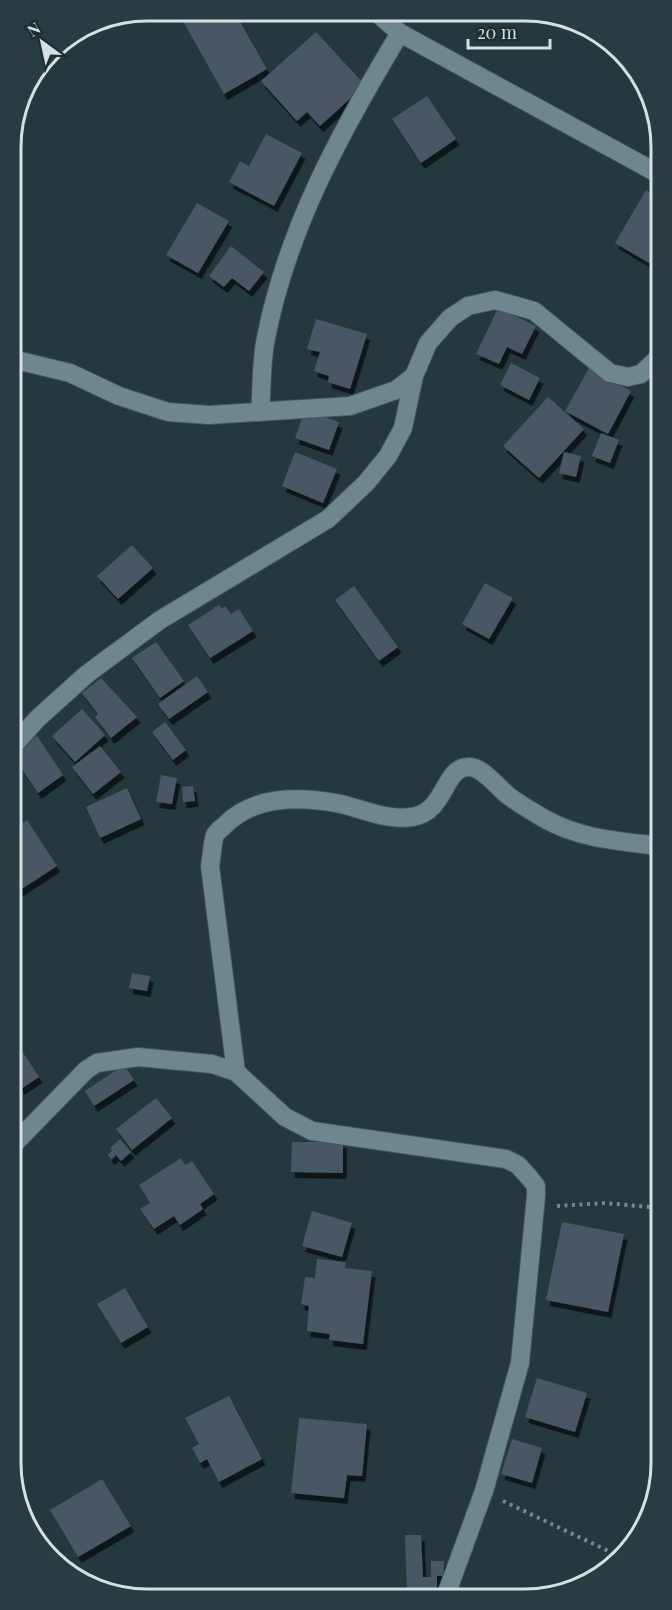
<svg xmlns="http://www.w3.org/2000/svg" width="672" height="1610" font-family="'Playfair Display',serif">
<defs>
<filter id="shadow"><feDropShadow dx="3.5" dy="6" stdDeviation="0" flood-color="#0009"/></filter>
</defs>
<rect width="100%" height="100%" fill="#24383e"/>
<path fill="#4a5664" filter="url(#shadow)" d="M193 11H234L267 69 224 94 181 18Z
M316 32 365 85 320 126 307 112 297 121 261 81Z
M427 96 456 139 421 163 392 119Z
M266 134 302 153 274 206 229 182 240 161 249 166Z
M646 190 657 197V250L649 263 615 243Z
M197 203 229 221 198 273 166 255Z
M231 246 264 272 249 291 232 278 224 287 209 276Z
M498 308 536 326 522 354 507 347 499 364 476 354Z
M316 319 367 334 350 389 328 382 329 376 314 371 320 352 307 349Z
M511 363 540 378 529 400 500 385Z
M589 368 631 391 608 434 565 411Z
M548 397 584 429 539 478 503 446Z
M305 410 339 422 329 450 295 438Z
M601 433 619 440 610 463 592 456Z
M295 452 337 469 323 503 282 486Z
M564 452 581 456 576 477 559 473Z
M132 545 153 568 118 599 97 576Z
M485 583 513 598 489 639 462 624Z
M354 586 398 647 379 661 335 600Z
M219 605 222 609 225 606 231 614 239 609 253 631 210 658 188 625Z
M156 642 184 681 160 698 132 658Z
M197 676 208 692 169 719 158 704Z
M101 678 137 717 111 738 95 717 98 714 82 693Z
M82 709 105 735 75 762 52 736Z
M165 722 186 750 173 760 152 732Z
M37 736 63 775 38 793 13 756V753Z
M100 746 121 772 93 794 72 767Z
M161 775 177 778 172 804 156 802Z
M193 786 195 801 183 802 182 787Z
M127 788 141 819 100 838 86 807Z
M27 820 57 866 17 892 13 886V830Z
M132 973 150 976 147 991 129 988Z
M20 1048 39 1077 21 1089 14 1077V1052Z
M124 1065 134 1080 94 1106 85 1091Z
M156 1098 172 1118 132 1150 116 1129Z
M120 1139 131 1152 121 1161 116 1155 111 1159 108 1155 112 1151 110 1148Z
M292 1142H343V1173L291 1172Z
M181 1158 185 1165 192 1161 214 1194 200 1204 203 1209 180 1225 174 1216 154 1229 140 1209 150 1203 139 1185Z
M312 1211 352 1223 342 1257 302 1246Z
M562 1222 624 1234 608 1312 546 1300Z
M317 1259 346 1262 345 1268 372 1271 363 1344 329 1340 330 1334 307 1331 309 1306 301 1304 305 1277 315 1278Z
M125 1288 148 1327 121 1343 97 1304Z
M537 1378 587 1393 575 1432 525 1417Z
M229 1396 262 1459 219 1482 207 1459 200 1463 192 1448 199 1444 185 1418Z
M299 1418 367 1424 362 1476 347 1475 344 1498 291 1493Z
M512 1439 542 1448 532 1483 501 1474Z
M102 1479 131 1526 78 1557 50 1510Z
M405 1535H421L423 1577H431V1561H444V1576H437V1594L407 1595Z"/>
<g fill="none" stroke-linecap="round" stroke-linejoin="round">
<defs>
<path id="street" d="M376 12 400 33 657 173
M12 359 70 373 119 396 168 412 209 415 350 406 396 390 414 376 428 343 450 318 468 306 495 300 534 311 610 373 628 377 641 374 658 358
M260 412C262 390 261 366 265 343 286 230 341 131 400 33
M13 746 37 719 87 674 160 620 328 519 366 483 388 456 403 428 414 376
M236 1072 210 866C212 857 212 843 215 835 217 831 222 828 225 825 253 796 299 796 336 803 362 808 385 821 412 817 447 812 443 765 470 767 484 768 499 789 510 797 521 805 533 812 545 819 580 839 620 841 659 846
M14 1144 86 1070 97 1063 138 1057 212 1064 236 1072 285 1117 312 1131 506 1159 518 1165 528 1176 536 1186V1196L520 1363 484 1491 446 1595"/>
</defs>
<use href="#street" stroke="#44555a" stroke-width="20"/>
<path stroke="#78898e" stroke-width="4" stroke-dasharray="3 4.5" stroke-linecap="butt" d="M557 1206 605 1203 660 1208
M503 1501 619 1556"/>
<use href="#street" stroke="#70868e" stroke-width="18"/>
</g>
<path d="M0 0H672V1610H0ZM147 21H525A126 126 0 0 1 651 147V1463A126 126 0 0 1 525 1589H147A126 126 0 0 1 21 1463V147A126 126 0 0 1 147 21Z" fill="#293c42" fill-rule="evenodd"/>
<path fill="none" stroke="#d4e0e4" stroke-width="3" d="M147 21H525A126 126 0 0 1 651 147V1463A126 126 0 0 1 525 1589H147A126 126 0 0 1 21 1463V147A126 126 0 0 1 147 21Z"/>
<g transform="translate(42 42) rotate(327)" stroke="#1a2e34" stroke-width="4.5" paint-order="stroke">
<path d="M0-4.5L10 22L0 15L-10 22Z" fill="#d4e0e4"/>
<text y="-9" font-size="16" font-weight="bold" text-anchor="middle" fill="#d4e0e4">N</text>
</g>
<path d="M468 39v9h82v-9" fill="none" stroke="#d4e0e4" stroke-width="3"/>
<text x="477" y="39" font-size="18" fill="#d4e0e4" stroke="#1a2e34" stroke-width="4.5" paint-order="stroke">20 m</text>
</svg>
